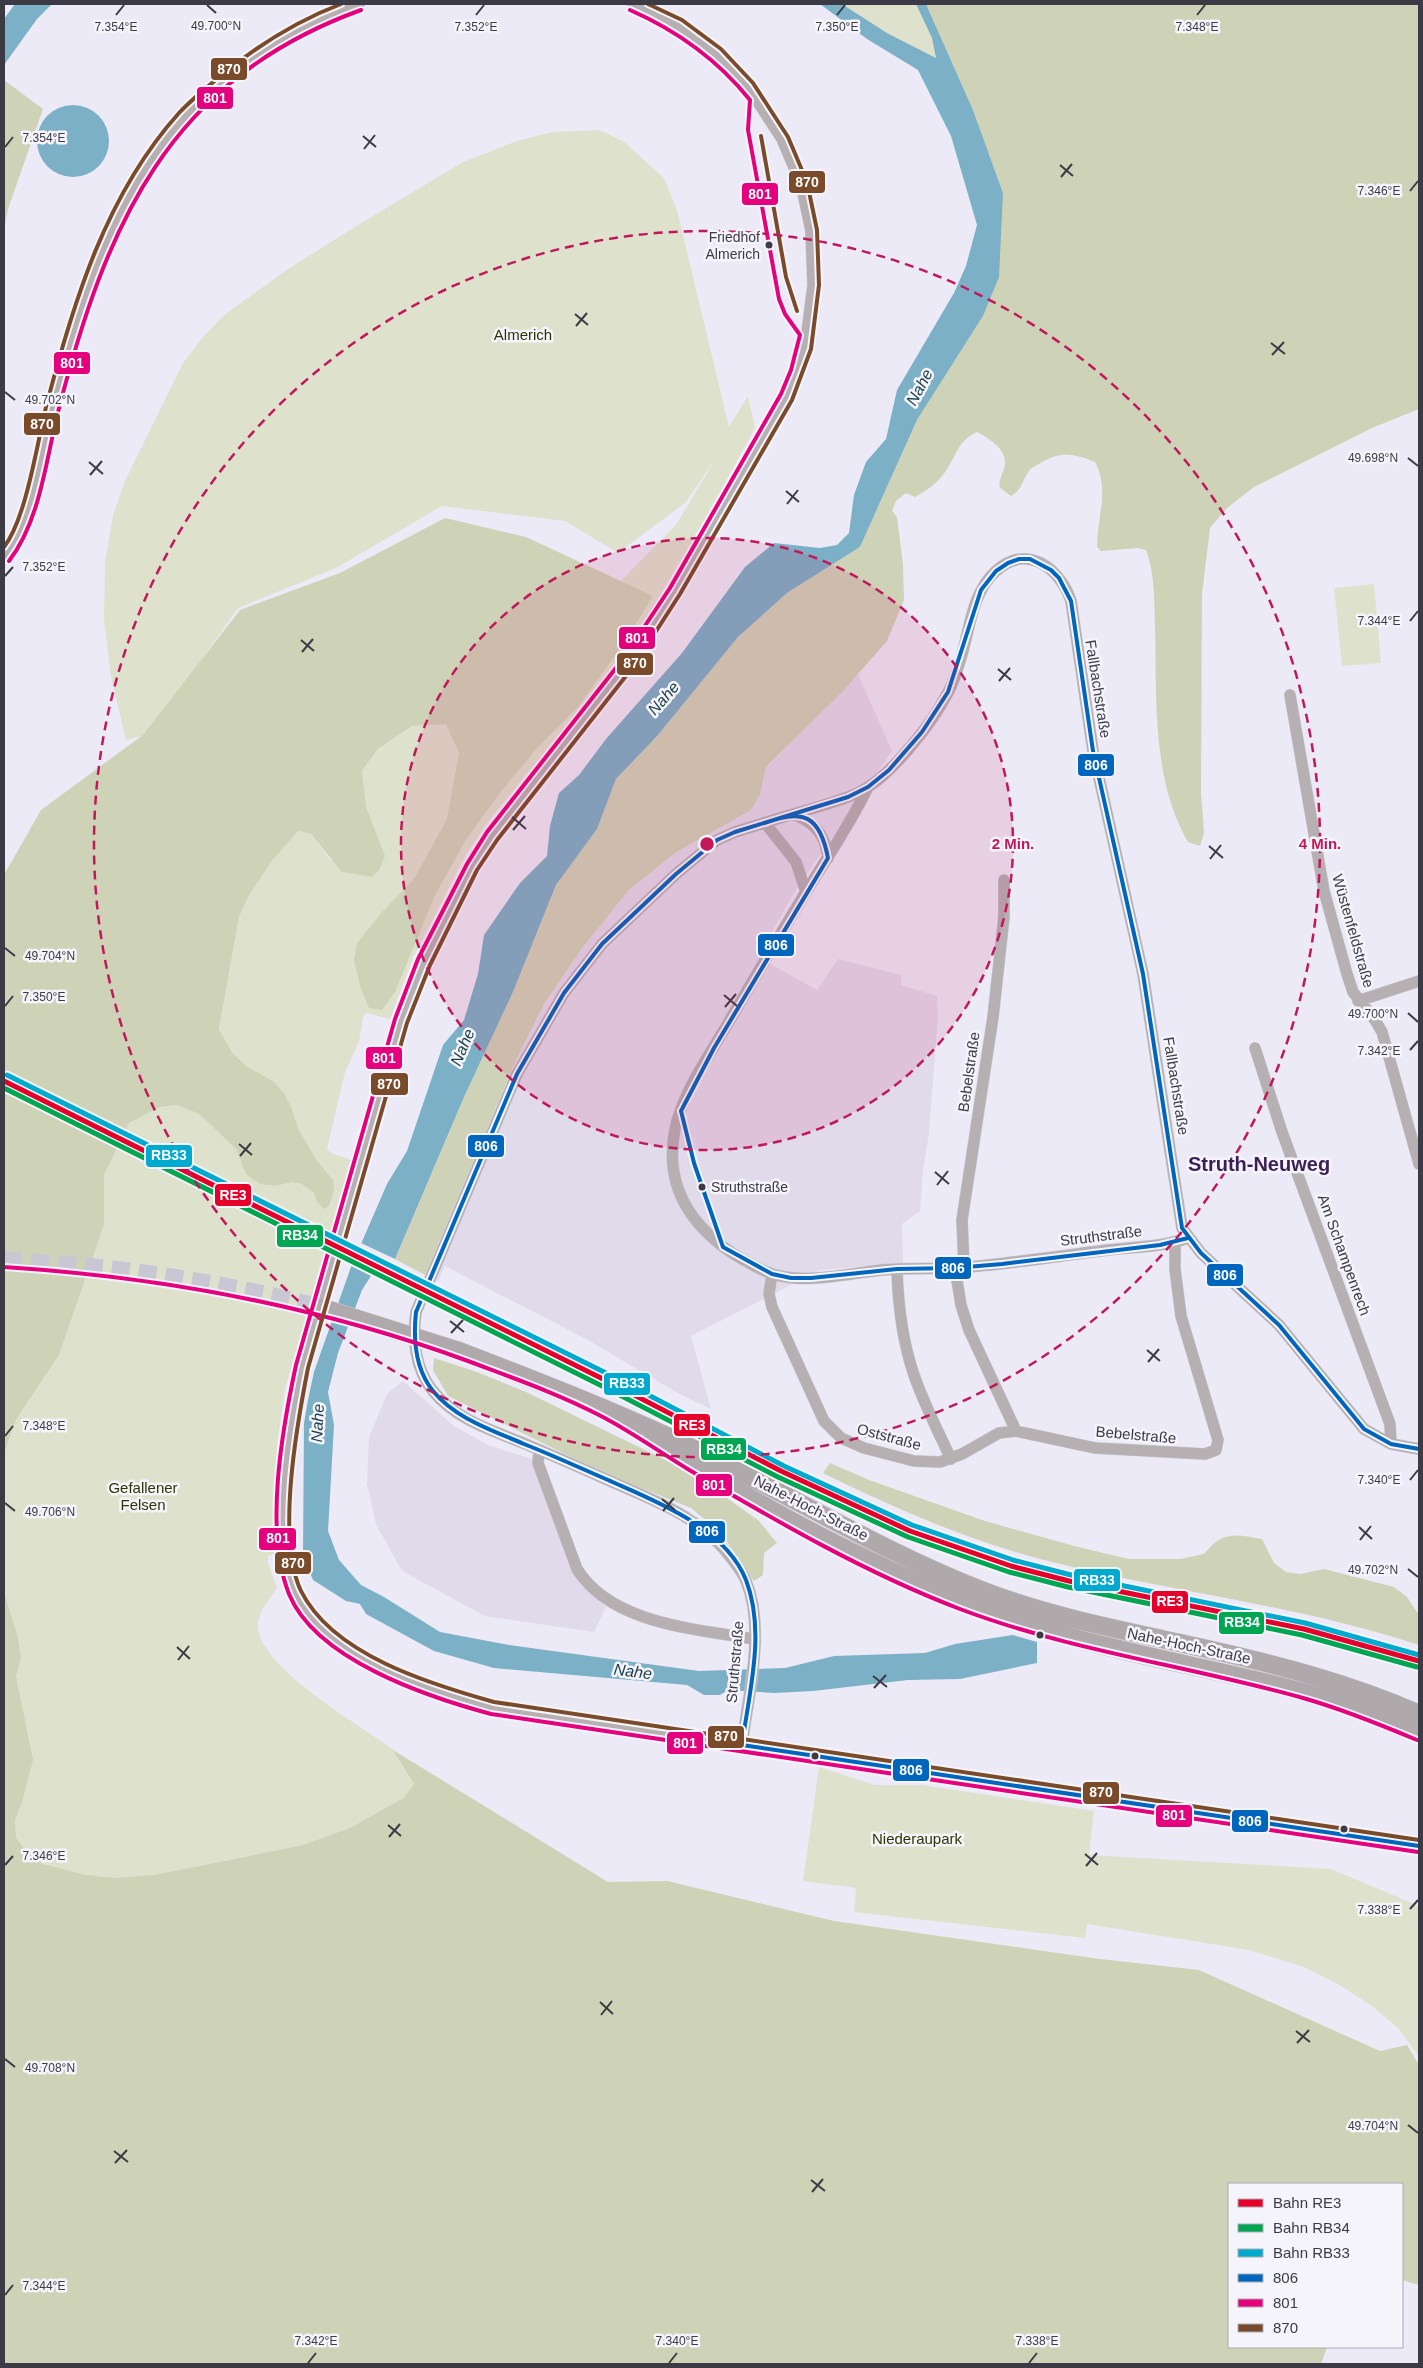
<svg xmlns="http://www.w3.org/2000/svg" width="1423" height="2368" font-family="Helvetica,sans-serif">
<rect width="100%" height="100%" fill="#eceaf6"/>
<path fill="#e1daeb" d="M858 674 892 751 795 891 758 957 817 990 838 959 901 975V985L937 996 938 1016 929 1133 923 1171 920 1211 902 1224 903 1263 820 1270 691 1336 711 1409 676 1392 586 1339 445 1266 438 1281 425 1275 517 1058 544 1004 583 947 628 891 675 853 751 810 760 795 766 768Z
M403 1381 454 1426 490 1446 532 1459 579 1583 606 1607 594 1632 485 1616 402 1571 376 1524 367 1484 369 1437 387 1394Z"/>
<path fill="#dee2cd" d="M842 4H916L932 38 936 58 887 33Z
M599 130 623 141 664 178 677 210 729 427 748 396 755 428 707 516 641 627 601 682 487 823 465 856 414 956 390 1019 366 1013 363 1017 359 1042 345 1072 327 1149 331 1153 351 1160 285 1389 277 1446 275 1554 268 1556V1563L277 1588C271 1597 260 1610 258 1622 253 1665 361 1725 391 1748 401 1756 407 1773 414 1784L403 1798 352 1827 303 1845 197 1866 46 1901 4 1851 20 1695 16 1676 21 1658 4 1592V1453L17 1418 59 1355 104 1225V1175L111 1158 129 1123 160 1107 177 1105 199 1114 236 1149 238 1154 273 1081 248 1067 233 1054 219 1029 239 917 248 897 272 861 298 831 311 834 331 860 363 793 362 771 378 749 412 726 430 725 620 582 676 525 716 458 685 503 618 553 565 521 442 506 336 568 238 608 149 734 126 740 111 677 104 619 105 563 113 515 125 481 183 363 203 337 224 315 288 269 363 222 463 162 517 141 553 132Z
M1374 584 1381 663 1342 666 1334 588Z
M819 1767 875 1785H922L1094 1811 1089 1855 1331 1869 1419 1906V2057L1398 2028 1372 2006 1341 1986 1304 1967 1249 1950 1087 1924 1085 1938 854 1912 856 1888 803 1881Z"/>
<path fill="#ced3b7" d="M926 4H1419V409L1372 428 1254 487 1227 508 1210 528 1202 594 1201 793 1204 833 1200 846 1188 842C1151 778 1157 697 1155 626 1154 600 1155 574 1146 550L1138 548 1101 551 1097 547C1097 517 1110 490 1095 462 1076 454 1060 451 1042 462 1038 465 1032 467 1029 471 1022 481 1022 490 1011 496L1000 488C998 481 1002 475 1004 469 1010 451 990 439 977 432 958 441 957 454 946 471 937 483 928 490 915 497L906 493 896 501 892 511 897 517 903 565 904 600 887 641 843 691 766 767 760 795 751 810 675 853 628 891 583 947 544 1004 517 1058 425 1275 395 1259 464 1097 513 992 556 885 597 829 616 779 658 735 738 637 787 593 860 547 917 420 983 316 1003 193 973 110Z
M4 80 43 109 8 209 4 229Z
M445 518 526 537 653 596 624 643 578 707 537 748 499 794 467 838 435 895 395 992 382 1010 369 1008 360 986 354 960 357 943 383 911 414 879 447 819 459 753 446 724 412 726 378 749 362 771 366 807 385 856 379 870 372 877 342 872 311 834 298 831 272 861 248 897 239 917 219 1029 233 1054 248 1067 273 1081 284 1093 291 1107 299 1130 317 1161 333 1180 334 1191 329 1206 324 1209 317 1202 314 1193 302 1184 292 1182 275 1186 260 1184 246 1174 236 1149 199 1114 177 1105 160 1107 129 1123 104 1175V1225L59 1355 17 1418 4 1453V875L41 810 143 735 240 610 340 573Z
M434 1358 477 1372 526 1392 688 1471 758 1520 777 1543 764 1553 763 1575 754 1581 721 1533 691 1508 599 1471 448 1396 433 1370Z
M830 1463 869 1480 985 1521 1078 1547 1129 1559H1180L1204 1554C1222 1531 1235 1534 1262 1539L1274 1563 1286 1572 1300 1574 1324 1569 1394 1587 1407 1597 1419 1615V1645C1298 1605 1171 1592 1048 1561 969 1541 896 1509 823 1473Z
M4 1592 18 1638 21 1659 16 1676 33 1760 22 1802 15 1820 16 1838 26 1851 43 1864 86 1875 116 1878 154 1875 303 1845 352 1827 403 1798 414 1784 393 1750 608 1882 667 1881 834 1921 1100 1959 1199 1970 1380 2051 1407 2045 1419 2065V2285L1402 2280V2184H1229V2347H1327L1321 2364H4Z"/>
<path fill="#7cb0c6" d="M15 4H52L37 19 4 65V19Z
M820 4H842L887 33 936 58 932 38 916 4H926L973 110 1003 193 999 277 983 316 917 420 860 547 787 593 738 637 658 735 616 779 597 829 556 885 513 992 464 1097 395 1259 383 1257 362 1290 338 1353 328 1392 334 1425 328 1531 339 1560 361 1585 384 1597 440 1632 509 1645 699 1671 785 1668 834 1656 925 1653 955 1644 1013 1635 1037 1642V1663L960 1679 908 1680 813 1691 775 1693 728 1690 720 1695H704L687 1685 494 1668 434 1651 366 1614 360 1604 346 1601 313 1580 303 1556 304 1423 308 1400 314 1372 351 1267 387 1184 407 1151 443 1045 464 1020 478 974 484 935 520 883 547 856 550 826 559 793 579 775 606 739 682 653 745 567 774 543 820 548 837 545 849 533 854 495 866 462 886 439 897 390 954 293 966 266 977 225 951 136 918 70 867 39Z
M37 141a36 36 0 1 1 72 0a36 36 0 1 1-72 0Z"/>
<path fill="#eceaf6" d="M359 1242 395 1259 397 1261 384 1260 376 1273 351 1260Z"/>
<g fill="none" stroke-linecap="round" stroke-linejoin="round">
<path stroke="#c9c7d3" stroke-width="18" stroke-dasharray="18 9" stroke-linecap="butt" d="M4 1261C112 1265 217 1282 323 1308"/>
<defs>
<path id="street" d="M633 4 679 25 717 54 748 87 782 139 801 184 811 231 813 285 805 348 787 397 675 591 628 663 492 836 472 867 424 962 401 1021 302 1367C289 1425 272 1537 295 1592 321 1654 433 1693 493 1708L1419 1846
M4 557 15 543 26 516C61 378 86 229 183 118 199 101 219 86 237 71 255 57 273 43 293 32 314 20 337 12 359 4
M1290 695 1324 891 1347 974 1353 992 1375 1020 1382 1032 1419 1164
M868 787C850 825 826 859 804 895 778 938 752 982 727 1025 708 1057 683 1092 675 1129 664 1183 688 1223 732 1253 745 1261 758 1269 772 1274 812 1286 857 1270 897 1269 918 1268 938 1269 958 1268 1008 1264 1058 1256 1108 1250 1135 1247 1162 1247 1188 1238
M793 814C815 823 825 834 828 858
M765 823 796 862 806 892
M1358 1001 1419 981
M1255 1048 1282 1132 1390 1424 1391 1444
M964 1267 962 1220 993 1017 1004 917V880
M955 1268 961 1305 969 1330 1016 1431
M897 1269C898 1305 902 1340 914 1375 924 1404 938 1431 951 1459
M772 1274 769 1294 772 1307 824 1421 841 1438 864 1448 914 1461 940 1462 962 1454 999 1433 1016 1431 1095 1448 1205 1454 1216 1450 1218 1440 1181 1316 1175 1269V1242
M539 1450 538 1463 577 1569C611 1624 696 1629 754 1639
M742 1745C748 1695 766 1629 746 1581 743 1573 737 1566 732 1559 701 1517 656 1501 610 1481 581 1468 552 1455 523 1443 491 1430 455 1419 433 1391 415 1369 412 1339 416 1312L517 1074 564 993 602 944 676 874 717 840 735 832C760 824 786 816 811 809 830 803 851 798 868 787 894 771 932 723 946 696 953 685 956 673 960 661 970 631 971 593 996 571 1027 543 1060 568 1071 601L1093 751 1143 974 1182 1228 1201 1253 1279 1325 1364 1429 1391 1444 1419 1449"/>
<path id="primary" d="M459 1351C542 1383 627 1416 707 1455 800 1501 890 1555 986 1592 1058 1619 1132 1632 1207 1649 1279 1665 1351 1684 1419 1714
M652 1440C781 1519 914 1592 1060 1634 1180 1669 1305 1680 1419 1734"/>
</defs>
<use href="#street" stroke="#cac8d2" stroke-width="12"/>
<use href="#primary" stroke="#cac8d2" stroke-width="19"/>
<use href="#street" stroke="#b6b0b2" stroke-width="11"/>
<use href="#primary" stroke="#b0a9ab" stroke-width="18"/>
<defs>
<path id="primary-bridge" d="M323 1308 459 1351"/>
</defs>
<use href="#primary-bridge" stroke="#cac8d2" stroke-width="19" stroke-linecap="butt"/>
<use href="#primary-bridge" stroke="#b0a9ab" stroke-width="18"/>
<defs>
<path id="bus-1" d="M681 1111 714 1048 828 858C820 816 803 808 765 823
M681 1111 694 1163 723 1247
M723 1247 772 1274 791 1278H811L897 1269 955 1268 1002 1264 1160 1245 1188 1238
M742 1745C749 1692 766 1632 746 1580 725 1527 655 1501 608 1480 580 1468 552 1455 524 1444 492 1430 456 1419 433 1391 415 1369 413 1340 416 1312L517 1074 564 993 602 944 676 874 717 840 735 832 848 797 868 787 889 770 922 732 948 692 981 590 996 571 1008 563 1019 559H1030L1051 570 1059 578 1071 601 1093 751 1143 974 1182 1228 1201 1253 1279 1325 1364 1429 1391 1444 1419 1449
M742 1745 1419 1846"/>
<path id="bus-2" d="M630 10C678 31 717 59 750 100L748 130 779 299 785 314 800 335 791 370 781 394 670 588 623 659 487 832 467 864 418 959 395 1019 296 1365C282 1430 264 1531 289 1594 316 1660 428 1697 491 1714L1418 1852
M9 561C40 521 46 460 58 412 106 225 168 80 361 10
M4 1267C163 1277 318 1306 468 1361 513 1378 559 1394 601 1416 632 1432 661 1453 691 1471 778 1522 866 1573 960 1609 1071 1651 1189 1666 1303 1698 1342 1709 1379 1724 1417 1740"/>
<path id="bus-3" d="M648 4 682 20 721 49 753 83 788 137 807 182 817 230 819 285 811 349 792 400 680 594 633 667 497 840 477 870 430 965 407 1023 308 1368C297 1424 276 1539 301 1591 333 1655 430 1684 494 1702L1419 1840
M761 136 786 277 797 311
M4 547C26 519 37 444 46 407 73 303 106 194 179 113 194 97 211 84 228 70 263 42 299 20 341 4"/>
</defs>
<use href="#bus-1" stroke="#f5f4fa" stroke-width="8"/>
<use href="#bus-2" stroke="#f5f4fa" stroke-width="8"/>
<use href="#bus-3" stroke="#f5f4fa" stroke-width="8"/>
<use href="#bus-1" stroke="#0065bd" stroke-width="4"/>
<use href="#bus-2" stroke="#e5007d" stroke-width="4"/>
<use href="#bus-3" stroke="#7a4b2a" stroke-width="4"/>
<defs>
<path id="rail-1" d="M4 1081 613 1384 781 1471 910 1531 1011 1566 1069 1581 1304 1629 1419 1661"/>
<path id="rail-2" d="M4 1088 610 1390 778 1477 908 1537 1009 1572 1068 1587 1302 1635 1417 1667"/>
<path id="rail-3" d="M7 1075 616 1378 784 1466 912 1525 1013 1560 1071 1575 1305 1623 1419 1655"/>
</defs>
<use href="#rail-1" stroke="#f5f4fa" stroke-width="9"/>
<use href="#rail-2" stroke="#f5f4fa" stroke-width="9"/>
<use href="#rail-3" stroke="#f5f4fa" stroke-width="9"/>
<use href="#rail-1" stroke="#e4002b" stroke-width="5"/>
<use href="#rail-2" stroke="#00a651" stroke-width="5"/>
<use href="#rail-3" stroke="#00a9ce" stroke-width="5"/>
</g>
<path fill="none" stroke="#3c3a45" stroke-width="2" d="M207 5 216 13M116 15 124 5M476 15 484 5M837 15 845 5M1197 15 1205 5M363 136 376 147M5 147 13 137M364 149 375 135M1060 165 1073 176M1061 177 1072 164M1410 191 1418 181M575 314 588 325M576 326 587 313M1271 343 1285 354M1272 355 1284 342M5 392 15 400M1408 458 1418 466M89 462 103 474M90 475 102 461M786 491 799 502M787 504 798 490M5 576 13 567M1410 621 1418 611M301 640 314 651M302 652 313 639M998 669 1011 680M999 681 1010 668M512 817 526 829M513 830 525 816M1209 846 1223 858M1210 859 1221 845M5 948 15 956M724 995 737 1006M5 1006 13 996M725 1007 736 994M1408 1013 1418 1022M1410 1050 1418 1041M239 1144 252 1155M240 1156 251 1143M935 1172 949 1184M937 1185 948 1171M450 1321 464 1332M451 1333 463 1320M1147 1350 1160 1361M1148 1362 1159 1349M5 1436 13 1426M1410 1480 1418 1470M662 1499 675 1510M5 1503 15 1511M663 1511 674 1498M1359 1527 1372 1539M1360 1540 1371 1526M1408 1569 1418 1577M177 1647 190 1659M178 1660 189 1646M873 1676 887 1687M874 1688 886 1675M388 1825 401 1836M389 1837 400 1824M1085 1854 1098 1865M5 1865 13 1856M1086 1866 1097 1853M1410 1909 1418 1900M600 2002 613 2014M601 2015 612 2001M1296 2031 1310 2042M1297 2043 1309 2030M5 2059 15 2067M1408 2125 1418 2133M114 2151 128 2162M115 2163 127 2150M811 2180 825 2191M812 2192 823 2179M5 2295 13 2285M308 2363 316 2353M669 2363 677 2353M1029 2363 1037 2353"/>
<circle cx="707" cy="844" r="306" fill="#c2185b" fill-opacity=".12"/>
<g fill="none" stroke="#c2185b" stroke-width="2.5" stroke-dasharray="9 6">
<circle cx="707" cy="844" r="306"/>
<circle cx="707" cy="844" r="613"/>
</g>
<g fill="#3c3a45" stroke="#f5f4fa" stroke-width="2">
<circle cx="769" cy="245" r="4.5"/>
<circle cx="702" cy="1187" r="4.5"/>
<circle cx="1040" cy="1635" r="4.5"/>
<circle cx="815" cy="1756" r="4.5"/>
<circle cx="1344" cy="1829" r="4.5"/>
</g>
<g text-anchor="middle" stroke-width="5" stroke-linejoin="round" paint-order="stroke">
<g font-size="14" fill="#3c3a45" stroke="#f5f4fa" text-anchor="end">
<text x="760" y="242">Friedhof<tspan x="760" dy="17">Almerich</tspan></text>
<text x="711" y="1192" text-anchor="start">Struthstraße</text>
</g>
<g font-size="15" fill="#2e3404" stroke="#f5f4fa">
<text x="523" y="340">Almerich</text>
<text x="143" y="1493">Gefallener<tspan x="143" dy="17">Felsen</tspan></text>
<text x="917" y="1844">Niederaupark</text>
</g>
<g font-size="15" fill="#3c3a45" stroke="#f5f4fa">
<text transform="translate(1098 689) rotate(81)" y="5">Fallbachstraße</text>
<text transform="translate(1353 931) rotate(74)" y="5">Wüstenfeldstraße</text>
<text transform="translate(969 1072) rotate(-82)" y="5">Bebelstraße</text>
<text transform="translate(1176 1086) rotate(81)" y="5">Fallbachstraße</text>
<text transform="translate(1101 1236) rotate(-7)" y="5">Struthstraße</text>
<text transform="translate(1344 1255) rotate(70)" y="5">Am Schampenrech</text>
<text transform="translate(1136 1435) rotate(5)" y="5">Bebelstraße</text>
<text transform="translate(889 1437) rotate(15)" y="5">Oststraße</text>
<text transform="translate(811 1508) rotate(27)" y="5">Nahe-Hoch-Straße</text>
<text transform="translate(1189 1646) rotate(12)" y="5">Nahe-Hoch-Straße</text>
<text transform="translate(735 1662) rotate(-85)" y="5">Struthstraße</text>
</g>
<g font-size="16" font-style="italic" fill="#193d48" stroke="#f5f4fa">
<text transform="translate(919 387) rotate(-62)" y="6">Nahe</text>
<text transform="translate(663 698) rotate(-49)" y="6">Nahe</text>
<text transform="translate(462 1047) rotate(-67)" y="6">Nahe</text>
<text transform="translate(317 1423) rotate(-87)" y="6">Nahe</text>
<text transform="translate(633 1671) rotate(7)" y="6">Nahe</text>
</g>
<g font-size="20" font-weight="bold" fill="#3d1f57" stroke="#f5f4fa">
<text x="1259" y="1171">Struth-Neuweg</text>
</g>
</g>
<g font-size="12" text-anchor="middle" fill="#3c3a45" stroke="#f5f4fa" stroke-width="5" stroke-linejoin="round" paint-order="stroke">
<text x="216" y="30">49.700°N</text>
<text x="116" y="31">7.354°E</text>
<text x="476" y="31">7.352°E</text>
<text x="837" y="31">7.350°E</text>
<text x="1197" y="31">7.348°E</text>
<text x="44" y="142">7.354°E</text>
<text x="1379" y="195">7.346°E</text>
<text x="50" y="404">49.702°N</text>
<text x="1373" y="462">49.698°N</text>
<text x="44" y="571">7.352°E</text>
<text x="1379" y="625">7.344°E</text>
<text x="50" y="960">49.704°N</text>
<text x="44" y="1001">7.350°E</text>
<text x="1373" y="1018">49.700°N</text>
<text x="1379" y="1055">7.342°E</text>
<text x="44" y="1430">7.348°E</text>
<text x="1379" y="1484">7.340°E</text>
<text x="50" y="1516">49.706°N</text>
<text x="1373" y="1574">49.702°N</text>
<text x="44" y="1860">7.346°E</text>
<text x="1379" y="1914">7.338°E</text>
<text x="50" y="2072">49.708°N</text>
<text x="1373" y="2130">49.704°N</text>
<text x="44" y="2290">7.344°E</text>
<text x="316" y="2345">7.342°E</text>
<text x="677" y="2345">7.340°E</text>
<text x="1037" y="2345">7.338°E</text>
</g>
<circle cx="707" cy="844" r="8" fill="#c2185b" stroke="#f5f4fa" stroke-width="2.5"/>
<g font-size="15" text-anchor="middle" font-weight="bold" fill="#c2185b" stroke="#f5f4fa" stroke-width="5" stroke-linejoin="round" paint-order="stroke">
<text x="1013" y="849">2 Min.</text>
<text x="1320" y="849">4 Min.</text>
</g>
<g stroke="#f5f4fa" stroke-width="2">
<rect x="210" y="57" width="38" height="24" rx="5" fill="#7a4b2a"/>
<rect x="196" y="86" width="38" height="24" rx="5" fill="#e5007d"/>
<rect x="788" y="170" width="38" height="24" rx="5" fill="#7a4b2a"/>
<rect x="741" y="182" width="38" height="24" rx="5" fill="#e5007d"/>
<rect x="53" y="351" width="38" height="24" rx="5" fill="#e5007d"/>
<rect x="23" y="412" width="38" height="24" rx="5" fill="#7a4b2a"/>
<rect x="618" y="626" width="38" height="24" rx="5" fill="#e5007d"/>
<rect x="616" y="652" width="38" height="24" rx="5" fill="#7a4b2a"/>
<rect x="1077" y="753" width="38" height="24" rx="5" fill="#0065bd"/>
<rect x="757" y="933" width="38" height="24" rx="5" fill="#0065bd"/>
<rect x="365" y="1046" width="38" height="24" rx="5" fill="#e5007d"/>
<rect x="370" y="1072" width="39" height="24" rx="5" fill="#7a4b2a"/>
<rect x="467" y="1134" width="38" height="24" rx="5" fill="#0065bd"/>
<rect x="145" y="1144" width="48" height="24" rx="5" fill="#00a9ce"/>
<rect x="214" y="1183" width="38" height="24" rx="5" fill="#e4002b"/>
<rect x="276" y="1224" width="48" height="24" rx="5" fill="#00a651"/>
<rect x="934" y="1256" width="38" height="24" rx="5" fill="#0065bd"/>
<rect x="1206" y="1263" width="38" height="24" rx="5" fill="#0065bd"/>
<rect x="603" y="1372" width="48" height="24" rx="5" fill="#00a9ce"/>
<rect x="673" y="1413" width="38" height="24" rx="5" fill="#e4002b"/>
<rect x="700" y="1437" width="47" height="24" rx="5" fill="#00a651"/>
<rect x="695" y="1473" width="38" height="24" rx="5" fill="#e5007d"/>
<rect x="688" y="1520" width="38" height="24" rx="5" fill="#0065bd"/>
<rect x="258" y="1527" width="39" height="24" rx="5" fill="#e5007d"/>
<rect x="274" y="1551" width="38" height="24" rx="5" fill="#7a4b2a"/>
<rect x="1073" y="1568" width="48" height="24" rx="5" fill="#00a9ce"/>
<rect x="1151" y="1590" width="38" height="24" rx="5" fill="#e4002b"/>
<rect x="1218" y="1611" width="47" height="24" rx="5" fill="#00a651"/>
<rect x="707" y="1725" width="38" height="24" rx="5" fill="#7a4b2a"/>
<rect x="666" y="1731" width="38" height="24" rx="5" fill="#e5007d"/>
<rect x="892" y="1758" width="38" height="24" rx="5" fill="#0065bd"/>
<rect x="1082" y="1781" width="38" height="24" rx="5" fill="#7a4b2a"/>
<rect x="1155" y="1804" width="38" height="24" rx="5" fill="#e5007d"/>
<rect x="1231" y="1809" width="38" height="24" rx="5" fill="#0065bd"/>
</g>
<g font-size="14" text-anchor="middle" font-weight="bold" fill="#fff">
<text x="229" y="74">870</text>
<text x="215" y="103">801</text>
<text x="807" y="187">870</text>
<text x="760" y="199">801</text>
<text x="72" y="368">801</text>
<text x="42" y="429">870</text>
<text x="637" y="643">801</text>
<text x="635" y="668">870</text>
<text x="1096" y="770">806</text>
<text x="776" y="950">806</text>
<text x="384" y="1063">801</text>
<text x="389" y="1089">870</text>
<text x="486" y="1151">806</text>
<text x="169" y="1160">RB33</text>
<text x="233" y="1200">RE3</text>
<text x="300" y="1240">RB34</text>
<text x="953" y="1273">806</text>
<text x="1225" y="1280">806</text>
<text x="627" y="1388">RB33</text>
<text x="692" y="1430">RE3</text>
<text x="724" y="1454">RB34</text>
<text x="714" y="1490">801</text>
<text x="707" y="1536">806</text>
<text x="278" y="1543">801</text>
<text x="293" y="1568">870</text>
<text x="1097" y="1585">RB33</text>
<text x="1170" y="1606">RE3</text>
<text x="1242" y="1627">RB34</text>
<text x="726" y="1741">870</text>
<text x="685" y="1748">801</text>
<text x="911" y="1775">806</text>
<text x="1101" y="1797">870</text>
<text x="1174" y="1820">801</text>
<text x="1250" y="1826">806</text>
</g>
<rect width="1423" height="2368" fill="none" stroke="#3c3a45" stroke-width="10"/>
<rect x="1228" y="2183" width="175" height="165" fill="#f5f4fa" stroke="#abaab2"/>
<rect x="1238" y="2199" width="25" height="8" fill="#e4002b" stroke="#abaab2"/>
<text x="1273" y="2208" font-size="15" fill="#3c3a45">Bahn RE3</text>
<rect x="1238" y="2224" width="25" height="8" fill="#00a651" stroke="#abaab2"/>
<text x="1273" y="2233" font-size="15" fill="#3c3a45">Bahn RB34</text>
<rect x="1238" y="2249" width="25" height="8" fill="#00a9ce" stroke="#abaab2"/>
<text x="1273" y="2258" font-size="15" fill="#3c3a45">Bahn RB33</text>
<rect x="1238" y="2274" width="25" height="8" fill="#0065bd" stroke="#abaab2"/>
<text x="1273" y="2283" font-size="15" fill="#3c3a45">806</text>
<rect x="1238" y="2299" width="25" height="8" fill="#e5007d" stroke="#abaab2"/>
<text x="1273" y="2308" font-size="15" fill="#3c3a45">801</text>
<rect x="1238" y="2324" width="25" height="8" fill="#7a4b2a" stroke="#abaab2"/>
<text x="1273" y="2333" font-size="15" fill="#3c3a45">870</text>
</svg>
